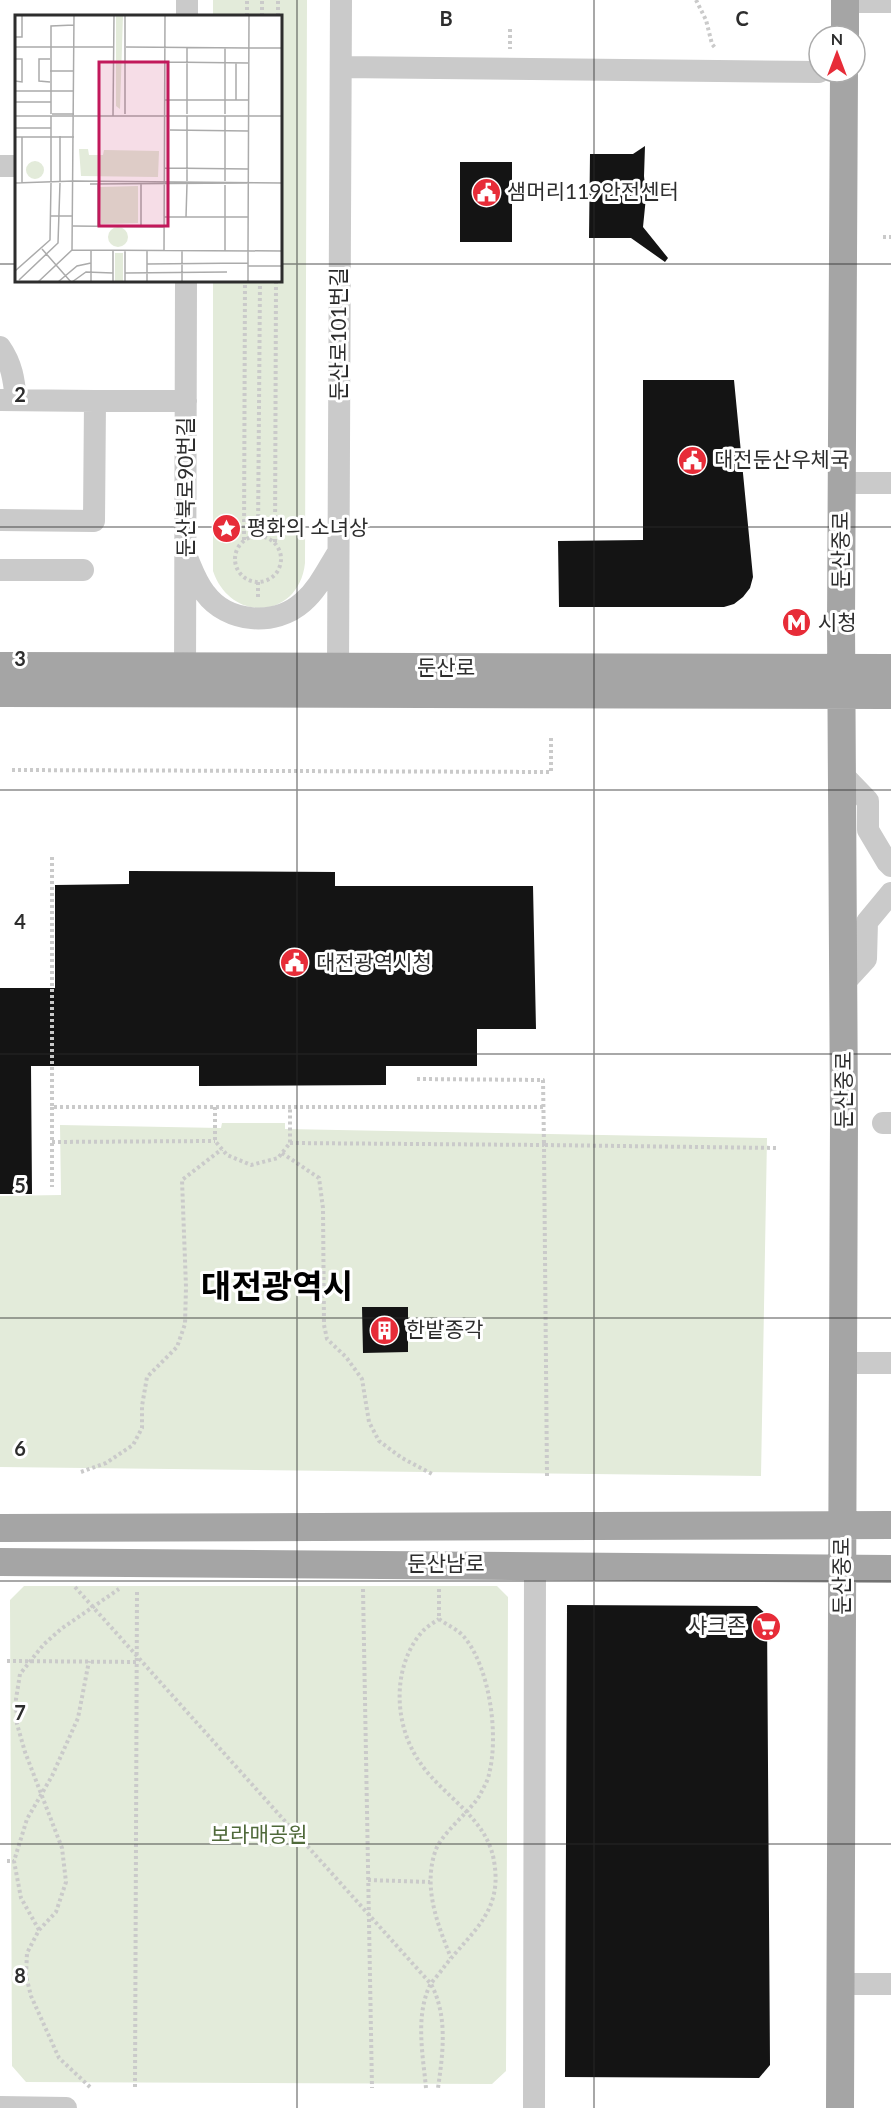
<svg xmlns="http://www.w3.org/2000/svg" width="891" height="2108" font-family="Lato,'Noto Sans KR',sans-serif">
<rect width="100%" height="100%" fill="#fff"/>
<path fill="#e3ebda" d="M213 0H307L305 563C299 619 231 624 213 571V281L280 280V16H213Z
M222 1123H285V1129L767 1138 761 1476 0 1467V1196L61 1195 60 1125 221 1128Z
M24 1586H497L508 1597 506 2071 492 2084 26 2082 12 2066 10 1600Z"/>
<path fill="#141414" d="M645 146 644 176 646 197 643 227 668 258 665 262 631 238H589L590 154H633Z
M460 162H512V242H460Z
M643 380H734L753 577 750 588 743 597 734 604 724 607H559L558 541 643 540Z
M129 871 335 872V886H533L536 1029H477V1066H386V1085L199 1086V1066H31L32 1194H0V988H55V885L129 884Z
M362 1307H408V1352L363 1353Z
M567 1605 757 1606 767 1615 770 2065 759 2078 565 2077Z"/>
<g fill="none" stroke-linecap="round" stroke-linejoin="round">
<path stroke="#cacaca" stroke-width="4" stroke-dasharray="3 3" stroke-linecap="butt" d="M696 0 706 20 712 44 716 49
M247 16V0
M262 16V0
M278 16V0
M510 29V49
M883 237H891
M258 535 260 280
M235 559a23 23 0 1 1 46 0a23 23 0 1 1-46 0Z
M244 540 245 280
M275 542 276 280
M258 582V598
M12 770 551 772V738
M52 857V1107H543
M417 1079 543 1080 544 1145 778 1148
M52 1107V1187
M215 1107V1141L227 1155 251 1165 278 1158 290 1143V1107
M52 1142 215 1141
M290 1143 544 1145 547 1476
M282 1153 319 1178 323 1208 324 1325 327 1339 346 1357 362 1379 369 1422 379 1441 402 1458 434 1475
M81 1472 106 1463 133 1445 142 1428V1406L147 1377 177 1347 185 1324 186 1287 182 1180 222 1149
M75 1587 431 1984C448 2016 443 2053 438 2088
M363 1589 372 2088
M439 1589V1619C447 1625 459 1630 465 1638 490 1669 499 1736 489 1774 488 1781 483 1788 480 1795 469 1813 441 1833 435 1852 423 1889 438 1925 451 1958
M7 1661 138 1662
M7 1861H14
M368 1880 430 1882
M39 1930 21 1898 14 1861 27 1819 52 1776 78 1718 89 1661
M90 2087 59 2058 31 1996 26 1976 27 1953 39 1930 56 1912 66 1882 62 1848 25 1752 17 1724 16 1699 20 1674 44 1644 61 1629 119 1589
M135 2087 137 1589
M426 2088C423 2055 415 2017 430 1985 434 1979 440 1973 444 1967 472 1931 503 1912 494 1861 487 1818 444 1797 421 1764 394 1727 391 1669 421 1633 426 1627 433 1623 439 1619"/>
<path stroke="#cacaca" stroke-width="22" d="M845 2H891
M187 16V0
M341 67 819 72
M0 166H16
M0 347C12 364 14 380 16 400
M0 400 95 401 94 521 0 520
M95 401H186
M842 483H891
M188 560C193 572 197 583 205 593 227 623 275 627 303 602 318 589 327 570 337 554
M0 570H83
M338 668 341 0
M185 681 186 280
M842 774 868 801V830L887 862 891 866
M843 984 866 959 867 922 891 893
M883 1123H891
M843 1363H891
M840 1984H891
M0 2107 66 2108
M534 2108 535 1565"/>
<path stroke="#a5a5a5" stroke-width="28" d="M845 36V0
M0 666 891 668
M0 693 891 695
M0 1528 891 1525
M0 1562 891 1569
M840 2108 844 1118 841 623 844 72"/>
</g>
<path fill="none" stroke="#2d2d2d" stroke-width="1.5" stroke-opacity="0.55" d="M297 0V2108M594 0V2108M0 264H16M280 264H891M0 527H891M0 790H891M0 1054H891M0 1318H891M0 1581H891M0 1844H891"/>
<defs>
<symbol id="civic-disc" viewBox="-11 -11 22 22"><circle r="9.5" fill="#e72c38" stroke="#fff"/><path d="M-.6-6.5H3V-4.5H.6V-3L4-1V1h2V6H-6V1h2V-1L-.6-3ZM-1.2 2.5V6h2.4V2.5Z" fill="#fff"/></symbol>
<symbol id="sight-disc" viewBox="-11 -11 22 22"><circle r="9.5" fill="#e72c38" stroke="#fff"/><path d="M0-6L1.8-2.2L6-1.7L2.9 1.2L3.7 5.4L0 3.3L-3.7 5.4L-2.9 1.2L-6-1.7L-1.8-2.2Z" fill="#fff"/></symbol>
<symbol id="metro-disc" viewBox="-11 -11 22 22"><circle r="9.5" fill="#e72c38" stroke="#fff"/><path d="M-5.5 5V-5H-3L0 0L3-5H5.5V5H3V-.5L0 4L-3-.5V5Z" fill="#fff"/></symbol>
<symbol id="building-disc" viewBox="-11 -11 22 22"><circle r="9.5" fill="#e72c38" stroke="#fff"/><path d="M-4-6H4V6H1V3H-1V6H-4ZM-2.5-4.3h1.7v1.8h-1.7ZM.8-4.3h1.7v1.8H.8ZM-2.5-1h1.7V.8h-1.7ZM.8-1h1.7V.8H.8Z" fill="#fff"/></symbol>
<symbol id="supermarket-disc" viewBox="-11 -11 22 22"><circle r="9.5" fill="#e72c38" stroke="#fff"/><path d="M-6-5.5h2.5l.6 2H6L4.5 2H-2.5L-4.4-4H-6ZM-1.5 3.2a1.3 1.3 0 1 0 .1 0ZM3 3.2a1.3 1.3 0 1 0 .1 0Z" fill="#fff"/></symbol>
</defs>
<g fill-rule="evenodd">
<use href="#civic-disc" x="470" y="176" width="33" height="33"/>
<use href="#civic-disc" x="676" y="444" width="33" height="33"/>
<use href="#sight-disc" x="210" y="512" width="33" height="33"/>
<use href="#metro-disc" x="780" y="606" width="33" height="33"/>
<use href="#civic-disc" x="278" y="946" width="33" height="33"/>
<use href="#building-disc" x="368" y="1314" width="33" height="33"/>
<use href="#supermarket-disc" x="750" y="1610" width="33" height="33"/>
</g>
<g text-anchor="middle" stroke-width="6" stroke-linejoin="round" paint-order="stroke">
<g font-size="21" fill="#2d2d2d" stroke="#fff" text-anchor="start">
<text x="507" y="199">샘머리119안전센터</text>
<text x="714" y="467">대전둔산우체국</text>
<text x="247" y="535">평화의 소녀상</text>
<text x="818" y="630">시청</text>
<text x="316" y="970">대전광역시청</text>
<text x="406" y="1337">한밭종각</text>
<text x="746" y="1633" text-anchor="end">샤크존</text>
</g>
<g font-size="21" fill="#2d2d2d" stroke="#fff">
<text transform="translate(339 334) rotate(-90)" y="7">둔산로101번길</text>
<text transform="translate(186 487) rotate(-90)" y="7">둔산북로90번길</text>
<text transform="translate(841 550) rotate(-90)" y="7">둔산중로</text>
<text x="446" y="675">둔산로</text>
<text transform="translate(844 1090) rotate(-90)" y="7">둔산중로</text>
<text x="446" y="1571">둔산남로</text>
<text transform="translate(842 1576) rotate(-90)" y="7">둔산중로</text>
</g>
<g font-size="21" fill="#4f693a" stroke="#fff">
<text x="259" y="1842">보라매공원</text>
</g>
<g font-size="33" font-weight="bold" fill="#000" stroke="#fff">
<text x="277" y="1298">대전광역시</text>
</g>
</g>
<g transform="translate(15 15)">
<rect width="267" height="267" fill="#fff"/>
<path d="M101 0H108L105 94 101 91ZM64 134H73L74 140H88L89 135 144 136 143 162 66 161ZM11 155a9 9 0 1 1 18 0a9 9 0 1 1-18 0ZM123 171V208L86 209 85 172ZM93 222a10 10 0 1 1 20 0a10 10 0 1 1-20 0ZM100 238H108V267H100Z" fill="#e3ebda"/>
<path fill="none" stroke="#ababab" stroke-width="1.5" d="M0 22H7V0M0 32H99M111 32 233 33M172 33V99M233 33H267M0 44H7V67L0 66M150 47 233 48M35 56H59M35 67 24 66V44H35M0 76H59M150 85H233M221 85V48M0 87H36M36 99V11L59 10M37 99H59M110 99V0M210 99V33M0 101H58M59 101H267M98 101 99 0M0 113H36M155 115 233 116M0 122H59M7 122V168M150 153 233 154M36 166V101M45 166V121M59 166 267 168M172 166V101M210 166V101M0 168 59 166M75 169 232 168M83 169V211M210 170V236M36 201H58M149 202H233M171 202 172 169M58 211 149 212M126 212V169M27 234 56 267M57 235 59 0M149 235 150 0M167 235V267M233 236 234 0M132 249 233 248M233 251H267M0 256 35 225 36 168M110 258 212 257M4 265 43 228 45 168M23 267 57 235 267 236M43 267 62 251 76 248M57 267 71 257 98 258M76 267V235M98 267V235M110 267V235M132 267V235M233 267V236"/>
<path fill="#c2185b" fill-opacity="0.15" stroke="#c2185b" stroke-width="3" d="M84 47H153V211H84Z"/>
<rect width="267" height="267" fill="none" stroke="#2d2d2d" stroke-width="3"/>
</g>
<g font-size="20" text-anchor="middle" font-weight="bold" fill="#2d2d2d" stroke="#fff" stroke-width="6" stroke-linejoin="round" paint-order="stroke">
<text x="446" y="26">B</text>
<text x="742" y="26">C</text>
<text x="20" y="402">2</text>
<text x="20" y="666">3</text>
<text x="20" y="929">4</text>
<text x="20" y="1193">5</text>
<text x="20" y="1456">6</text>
<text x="20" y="1720">7</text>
<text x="20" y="1983">8</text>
</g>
<g transform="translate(837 54)"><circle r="28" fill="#ffffff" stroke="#ababab" stroke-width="1.5"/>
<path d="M0-4.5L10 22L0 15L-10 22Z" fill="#e72c38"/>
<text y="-9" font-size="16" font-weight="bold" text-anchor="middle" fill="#2d2d2d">N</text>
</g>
</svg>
